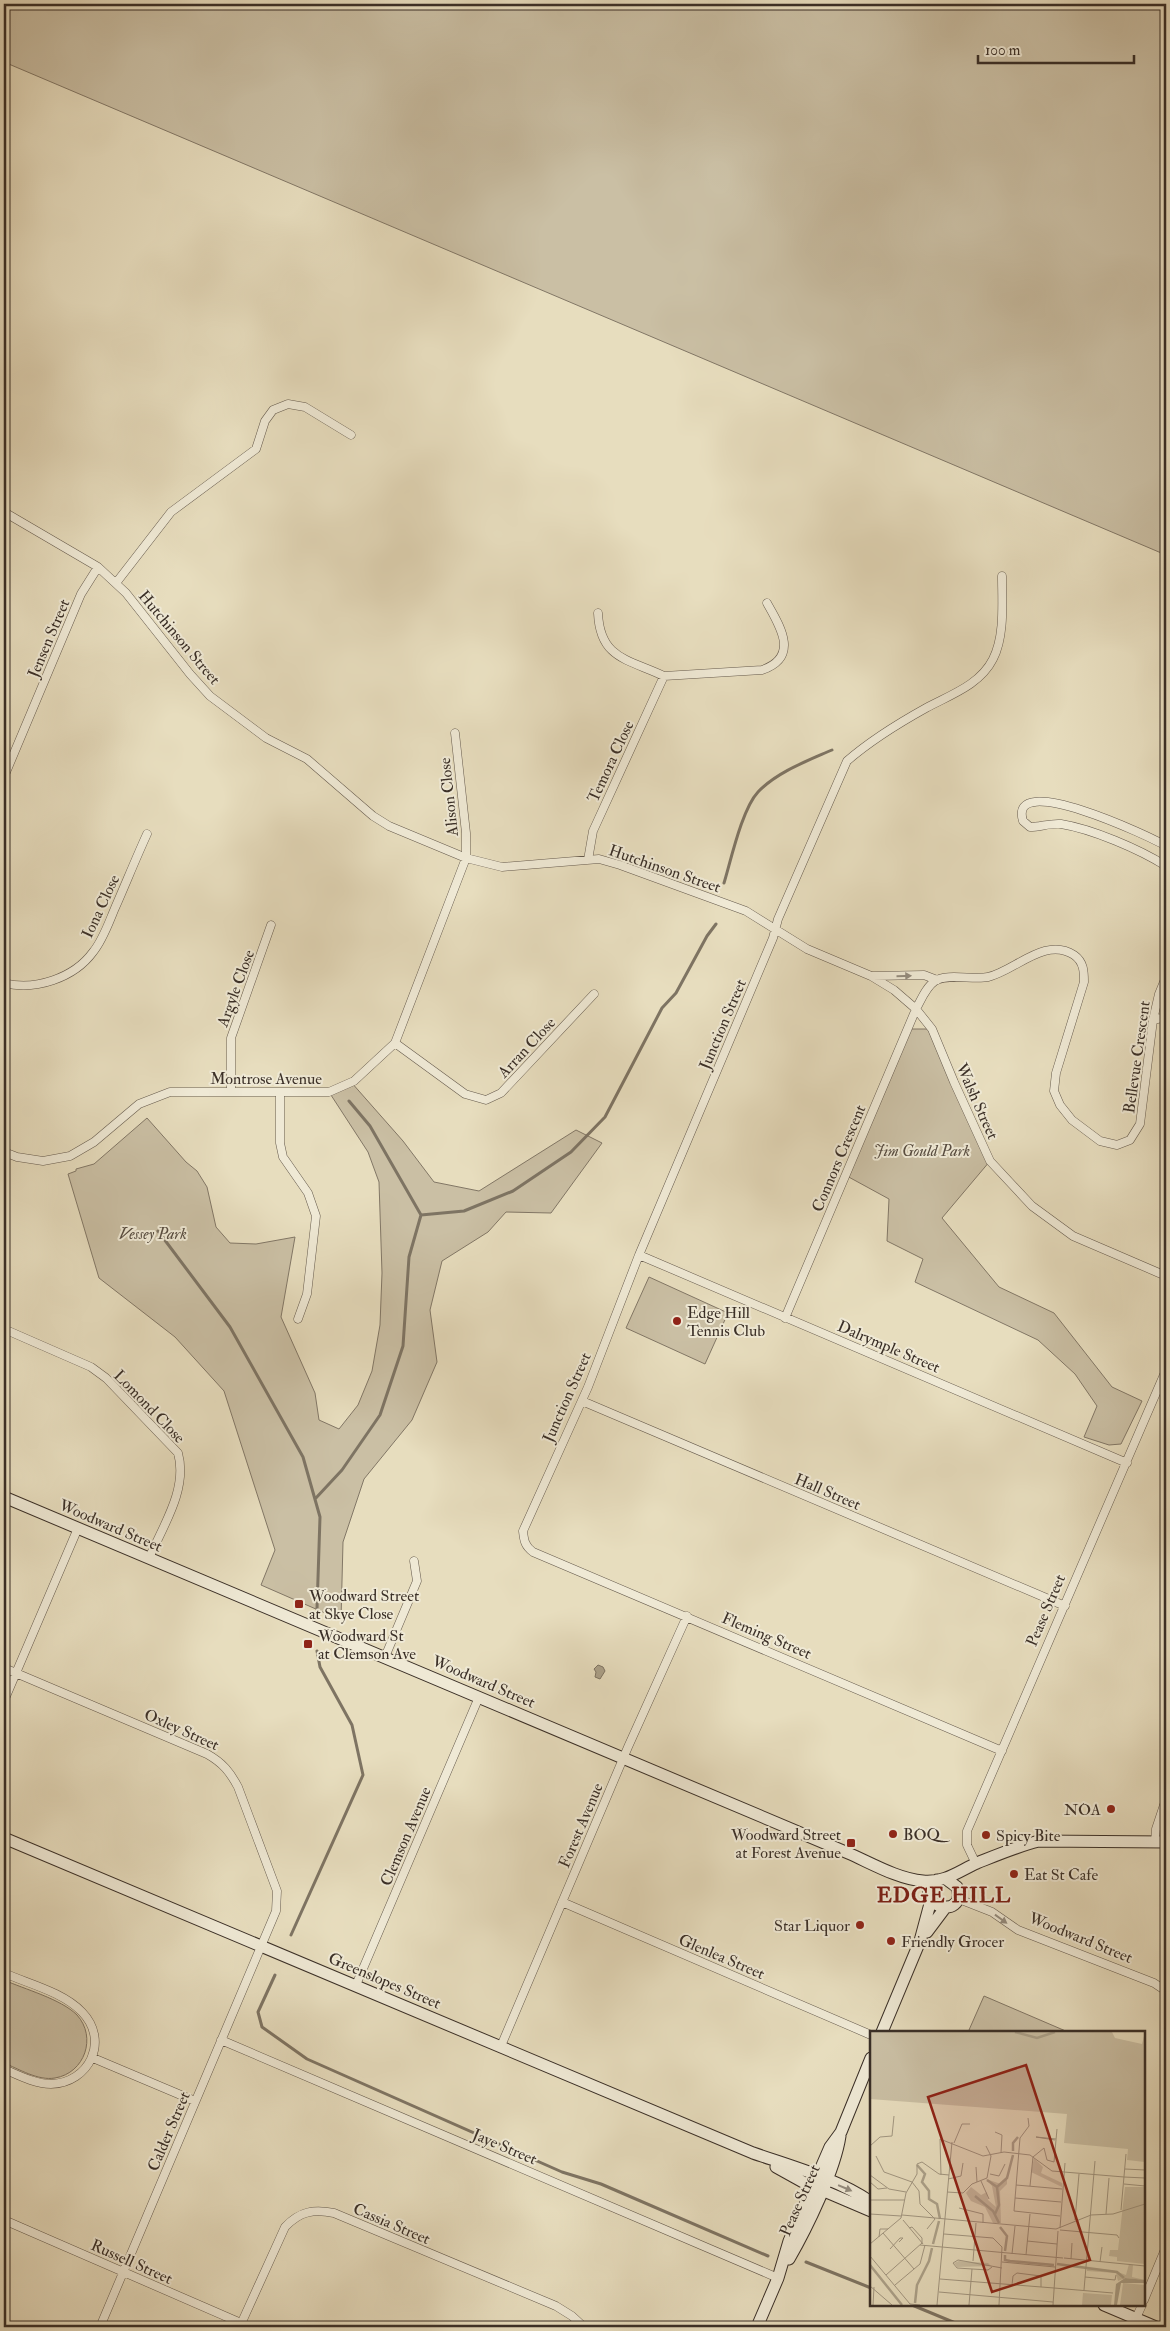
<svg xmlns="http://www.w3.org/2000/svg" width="1170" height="2331" font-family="'IM FELL Double Pica',serif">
<rect width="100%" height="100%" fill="#e7ddbe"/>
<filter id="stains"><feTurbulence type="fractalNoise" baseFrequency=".004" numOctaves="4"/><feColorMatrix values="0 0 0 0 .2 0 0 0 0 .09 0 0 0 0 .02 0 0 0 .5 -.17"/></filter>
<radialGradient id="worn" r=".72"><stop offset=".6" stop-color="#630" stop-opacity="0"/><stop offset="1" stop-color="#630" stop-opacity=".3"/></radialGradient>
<path fill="#cabfa4" stroke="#827766" d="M4 4H1166V555L4 62Z
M908 1029H932L990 1161 942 1218 999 1287 1054 1313 1112 1387 1142 1401 1121 1444 1109 1445 1084 1437 1097 1406 1075 1374 1038 1340 915 1282 923 1259 887 1241 889 1199 845 1175Z
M351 1082 403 1141 434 1182 479 1191 576 1130 602 1143 551 1213 506 1212 488 1232 442 1261 430 1310 437 1362 412 1420 364 1479 343 1542 341 1620 261 1585 275 1550 224 1391 175 1337 99 1278 68 1174 76 1171V1169L94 1164 147 1118 186 1162 197 1171 207 1187 216 1227 230 1243 256 1244 295 1237 281 1317 315 1393 319 1420 339 1429 358 1405 372 1371 380 1325 382 1273 379 1182 368 1152 329 1092Z
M649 1277 728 1313 705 1364 626 1328Z
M4 1980C24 1989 61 1999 77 2015 97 2037 85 2073 55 2078 38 2081 19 2069 4 2063Z
M984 1996 1068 2032H974L969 2030Z"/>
<path fill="#aca28b" stroke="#7e7463" d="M598 1665 603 1667 605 1671 600 1679 595 1677 596 1672 594 1669Z"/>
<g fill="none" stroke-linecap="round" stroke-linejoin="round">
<path stroke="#7e7463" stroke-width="3" d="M724 883C731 860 742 809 758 792 777 772 807 761 832 750
M421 1215 464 1211 513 1191 571 1152 605 1117 662 1008 676 993 707 936 716 924
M158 1231 230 1327 303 1457 320 1517 317 1609
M315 1499 342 1470 380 1415 403 1346 409 1257 421 1215 370 1126 349 1101
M291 1935 363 1775 352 1725 320 1667 317 1651
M275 1975 258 2012 262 2027 307 2059 562 2172 601 2184 768 2256
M806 2262 871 2288
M912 2305 965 2327"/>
<defs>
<path id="street" d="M4 512 98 567 126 593 190 674 210 696 266 738 307 759 373 816 389 826 466 858 502 867 599 859 620 865 746 911 807 949 871 976 894 990 916 1009 932 1029 954 1082 990 1161 1032 1206 1073 1236 1166 1276
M1002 576C1002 602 1005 636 993 659 980 685 950 695 926 708 899 723 870 741 847 761L778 919 773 938 639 1255 588 1387 523 1531C524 1541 525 1546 533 1552L1002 1751
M116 583 171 512 256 449 265 421 273 410 288 404 305 407 351 435
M664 676 762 670C800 657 780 626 767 603
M4 777 81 594 98 567
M1166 846C1151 837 1007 769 1023 821L1030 827C1040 827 1050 823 1061 824 1092 829 1139 849 1166 866
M588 860 593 831 664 676C628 659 600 659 598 613
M873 976 924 975 937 980
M4 983C35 991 74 978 93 952 103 940 109 922 115 908 126 883 136 858 147 834
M1153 1020 1166 1017
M395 1043 465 1094 486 1100 501 1093 594 994
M231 1091V1038L271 925
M280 1093V1143L283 1157 308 1193 316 1216 307 1294 298 1319
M4 1152 17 1157 43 1161 70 1156 94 1142 139 1104 170 1092H329L354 1081 395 1043 466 858V833L455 733
M639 1255 1127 1463
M785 1318 916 1009C921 1000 926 987 935 981 946 973 974 980 988 977 1015 971 1045 936 1074 955 1084 962 1084 972 1084 982L1056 1073 1054 1091 1060 1105 1072 1120 1100 1141 1117 1145 1130 1140 1140 1124 1153 1020 1159 994 1166 977
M4 1329 91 1367 106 1378 178 1453C188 1489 163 1526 149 1558
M582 1401 1065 1606
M385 1657 417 1581 414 1561
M4 1668 207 1754C223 1763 230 1772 238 1787L277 1891 276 1911 100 2327
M4 1701 78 1528
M1155 1842 1156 1829 1166 1799
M976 1864 967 1845V1831L1166 1370
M958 1896 964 1901 992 1912 1018 1930 1154 1983 1166 1991
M562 1902 871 2035
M4 1973C29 1984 63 1992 82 2012 110 2041 89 2083 51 2084 35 2084 18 2075 4 2069
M356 1985 479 1697
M221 2040 778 2278
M501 2046 628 1747 687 1616
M93 2058 195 2101
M4 2220 250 2327
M1144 2300 1166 2247
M241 2324 285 2227C300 2211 314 2209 334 2213L556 2306 572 2316 584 2327
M1132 2327 1142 2305"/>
<path id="secondary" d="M4 1497 848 1853C871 1863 898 1879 923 1881 945 1883 959 1871 977 1863 997 1855 1018 1846 1039 1841L1166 1842
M4 1838 753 2153C791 2166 838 2179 871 2202
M937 1880C907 1904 968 1923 957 1887L946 1879
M927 1932 945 1908
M882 2032 920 1941 931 1900
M776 2167 803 2182 871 2211
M789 2259C807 2228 835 2170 840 2136
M1104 2305 1156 2327
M757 2327 778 2278 789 2241 804 2207 830 2147 841 2132 871 2058"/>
</defs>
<use href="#street" stroke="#655a4d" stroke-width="9"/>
<use href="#secondary" stroke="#3a2f27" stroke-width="13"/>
<use href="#street" stroke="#efe9d5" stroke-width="8"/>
<use href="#secondary" stroke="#efe9d5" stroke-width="11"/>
</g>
<defs><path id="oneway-solid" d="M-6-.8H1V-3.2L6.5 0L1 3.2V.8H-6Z" transform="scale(1.25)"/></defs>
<g fill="#948c7e">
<use href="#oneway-solid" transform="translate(904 976) rotate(-1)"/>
<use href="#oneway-solid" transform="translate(1001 1919) rotate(36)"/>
<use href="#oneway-solid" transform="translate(845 2188) rotate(23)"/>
</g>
<g fill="#8f2418" stroke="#efe9d5" stroke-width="2">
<circle cx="677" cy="1321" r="5"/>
<rect x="294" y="1599" width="10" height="10" rx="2.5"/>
<rect x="303" y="1639" width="10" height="10" rx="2.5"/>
<circle cx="1111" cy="1809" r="5"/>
<circle cx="893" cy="1834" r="5"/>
<circle cx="986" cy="1835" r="5"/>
<rect x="846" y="1838" width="10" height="10" rx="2.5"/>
<circle cx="1014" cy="1874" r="5"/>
<circle cx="860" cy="1925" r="5"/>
<circle cx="891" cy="1941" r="5"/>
</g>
<g text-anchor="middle" stroke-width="4" stroke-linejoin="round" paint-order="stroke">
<g font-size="16" fill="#3a2f27" stroke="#efe9d5">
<text transform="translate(180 637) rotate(50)" y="6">Hutchinson Street</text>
<text transform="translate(48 638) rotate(-67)" y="6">Jensen Street</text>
<text transform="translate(610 761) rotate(-65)" y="6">Temora Close</text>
<text transform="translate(448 797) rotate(-96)" y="6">Alison Close</text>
<text transform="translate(665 868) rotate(19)" y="6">Hutchinson Street</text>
<text transform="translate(100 906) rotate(-65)" y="6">Iona Close</text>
<text transform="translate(235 988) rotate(-70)" y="6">Argyle Close</text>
<text transform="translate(722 1024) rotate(-67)" y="6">Junction Street</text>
<text transform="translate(526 1047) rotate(-47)" y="6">Arran Close</text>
<text transform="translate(1136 1057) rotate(-82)" y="6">Bellevue Crescent</text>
<text x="266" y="1084">Montrose Avenue</text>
<text transform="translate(978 1101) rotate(66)" y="6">Walsh Street</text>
<text transform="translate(838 1158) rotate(-67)" y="6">Connors Crescent</text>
<text transform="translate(889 1346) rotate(23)" y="6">Dalrymple Street</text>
<text transform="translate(566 1397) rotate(-66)" y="6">Junction Street</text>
<text transform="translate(150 1406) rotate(46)" y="6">Lomond Close</text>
<text transform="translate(828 1491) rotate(23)" y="6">Hall Street</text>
<text transform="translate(111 1525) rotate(23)" y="6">Woodward Street</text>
<text transform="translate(1045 1610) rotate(-67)" y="6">Pease Street</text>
<text transform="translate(767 1635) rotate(23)" y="6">Fleming Street</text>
<text transform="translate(484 1681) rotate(23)" y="6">Woodward Street</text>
<text transform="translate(182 1729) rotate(24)" y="6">Oxley Street</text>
<text transform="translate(580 1825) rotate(-67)" y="6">Forest Avenue</text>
<text transform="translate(405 1836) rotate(-67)" y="6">Clemson Avenue</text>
<text transform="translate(1081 1937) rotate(22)" y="6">Woodward Street</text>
<text transform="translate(722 1956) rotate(23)" y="6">Glenlea Street</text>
<text transform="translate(385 1980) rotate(23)" y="6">Greenslopes Street</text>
<text transform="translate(168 2131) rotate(-67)" y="6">Calder Street</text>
<text transform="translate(505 2146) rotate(23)" y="6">Jaye Street</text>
<text transform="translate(799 2200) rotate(-66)" y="6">Pease Street</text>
<text transform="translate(392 2223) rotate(23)" y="6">Cassia Street</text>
<text transform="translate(132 2261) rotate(24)" y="6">Russell Street</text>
</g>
<g font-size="16" font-style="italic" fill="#574c40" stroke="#efe9d5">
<text x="922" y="1156">Jim Gould Park</text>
<text x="153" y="1239">Vessey Park</text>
</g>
<g font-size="16" fill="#3a2f27" stroke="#efe9d5" text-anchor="start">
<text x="687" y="1318">Edge Hill<tspan x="687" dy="18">Tennis Club</tspan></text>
<text x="309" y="1601">Woodward Street<tspan x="309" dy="18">at Skye Close</tspan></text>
<text x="318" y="1641">Woodward St<tspan x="318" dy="18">at Clemson Ave</tspan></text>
<text x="1101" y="1815" text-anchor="end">NOA</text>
<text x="841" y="1840" text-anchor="end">Woodward Street<tspan x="841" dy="18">at Forest Avenue</tspan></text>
<text x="903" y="1840">BOQ</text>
<text x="996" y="1841">Spicy Bite</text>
<text x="1024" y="1880">Eat St Cafe</text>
<text x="850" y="1931" text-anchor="end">Star Liquor</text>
<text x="901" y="1947">Friendly Grocer</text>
</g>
<g font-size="21" font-weight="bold" letter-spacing="1" fill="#7a1f14" stroke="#efe9d5">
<text x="944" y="1902">EDGE HILL</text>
</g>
</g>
<g transform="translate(870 2031)">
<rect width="275" height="275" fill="#e7ddbe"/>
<path d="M0 1H242L245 7 272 13 275 1V131L257 129 258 118 194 112 197 83 0 68ZM164 127 173 136 171 142 192 152V156L161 141ZM137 145V153L130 160 131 192H123L115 176 101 170 96 162 101 156 111 164 117 161 118 169 126 176 122 155 116 148 131 153ZM255 156H275V233L247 230V226L239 225 240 219H248ZM89 230 118 232 121 235 87 236 84 232ZM259 233 263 234 262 246 275 249 255 247 248 250 246 242 217 240V237L245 240 256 244ZM253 252 275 254V274H250ZM213 262 242 264 241 274H212Z" fill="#cabfa4"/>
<path d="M255 247 275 249V252H251L247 274H244L246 253Z" fill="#aca28b"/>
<path fill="none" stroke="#aca28b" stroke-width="2.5" d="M145 1 167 7 185 1M143 120V112L148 106M47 134 55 143 52 151 59 160V168L67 173 70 188M117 149 127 156 129 174 125 183M127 156 137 147 143 124M105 165 123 180 129 192M130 196 137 205 135 220M63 213 69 190M135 224V229L140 230 184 234M187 233 247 241 254 247M0 234 32 274M45 272 47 254 59 230 62 217"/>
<path fill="none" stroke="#a29782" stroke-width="1" d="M158 87 159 95 150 107 144 180 190 185M125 101 132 104 131 122M185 109 166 106 186 108M84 112 92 93H100M0 115 10 106 22 105 24 85M6 125 14 141 42 151 49 160 50 173 65 188 57 198M163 126 174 117 177 129 184 131 187 98M106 136 107 151M255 138 275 139M120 143 129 145 135 133M0 144 19 158 36 161M71 144 70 108 113 125 134 121 160 124 182 140 254 146M254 146 275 147M78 148 91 145 93 132M111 150 119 168M0 151 8 158 17 157M254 153 275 155M146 154 192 158M160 155 163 126M77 161 93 162 102 153 117 147 121 125 116 115M145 167 191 171M0 169H35M89 177 113 183V192M251 179 256 123M0 183 31 185M236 183 239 147M32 184 186 198 221 184 243 183 275 173M31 187 36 162 47 143V133L52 131 69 143 79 144M33 189 53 213M205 189 209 143M39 197 42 196 52 207V212M190 197 195 132M190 199 247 204 249 207M13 202 44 238M74 203 123 207 132 216 129 274M9 206 10 198H18M157 210 187 213M0 213 31 187M50 214 193 227M20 218 30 207H33L29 211M142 223 145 195M156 224 160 183M0 225 40 273 50 274M194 227 275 235M201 228 202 212M103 230 106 192M132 231 185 236M230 231 232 216M122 236 118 239 87 237 83 232 88 229 132 237M16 244 52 212M215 246 245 249 246 244M70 248 184 257M25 254 50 233 55 214M142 254 143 245 147 242 171 245V256M0 255 22 274M184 257 243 262M214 259 225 130M69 261 183 271M3 274 4 256M67 274 82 111M99 274 102 238M183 274 188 200"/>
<path fill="#8f2418" fill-opacity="0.15" stroke="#8f2418" stroke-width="2.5" d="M156 34 220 229 122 261 58 66Z"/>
<rect width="275" height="275" fill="none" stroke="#3a2f27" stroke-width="2.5"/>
</g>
<rect width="1170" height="2331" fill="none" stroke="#e7ddbe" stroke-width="20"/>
<rect x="5" y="5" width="1160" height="2321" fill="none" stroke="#3a2f27" stroke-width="2.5"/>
<rect x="10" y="10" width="1150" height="2311" fill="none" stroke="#3a2f27"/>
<path d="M978 55v8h156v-8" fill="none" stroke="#3a2f27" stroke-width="2.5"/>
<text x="985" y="55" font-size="15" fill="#3a2f27" stroke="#efe9d5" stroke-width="4" paint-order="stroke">100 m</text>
<rect width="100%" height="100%" filter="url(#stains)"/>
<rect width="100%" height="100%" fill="url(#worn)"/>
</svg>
